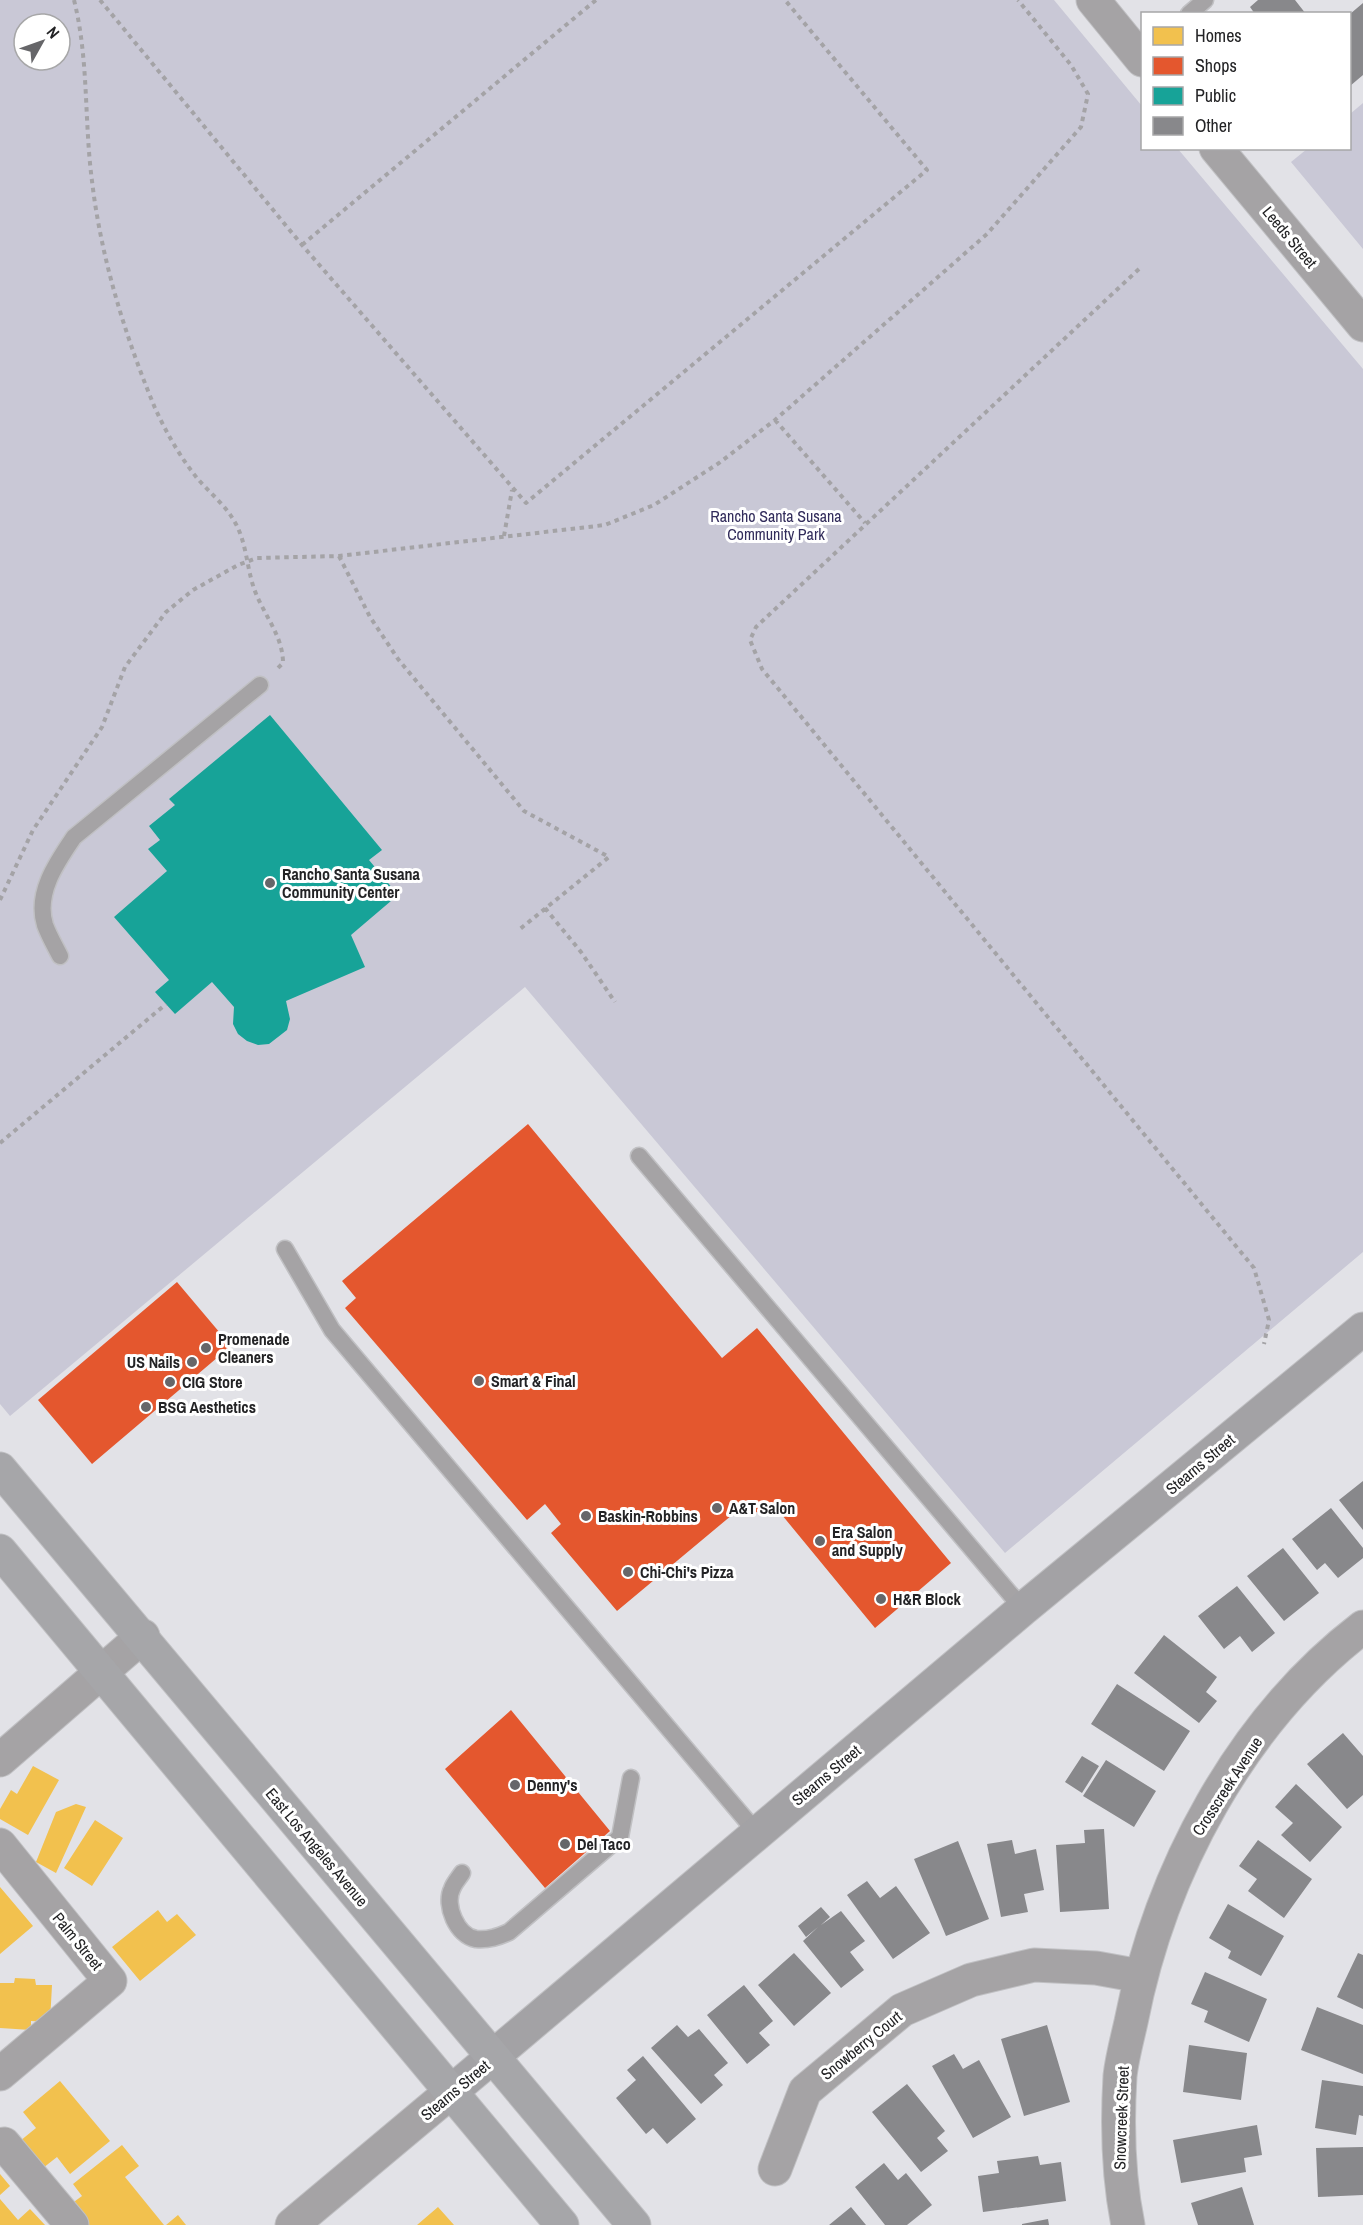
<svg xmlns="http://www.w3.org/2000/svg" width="1363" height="2225" font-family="'Archivo Narrow',sans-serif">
<rect width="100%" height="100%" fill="#e2e2e7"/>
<path fill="#c9c8d6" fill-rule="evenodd" d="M0 0H1054L1142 106V148L1178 149 1363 369V1252L1005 1553 525 987 10 1416 0 1404ZM24 24H60V60H24Z
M1363 103V249L1291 162 1307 149 1350 148V114Z"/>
<path fill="#f2c14e" d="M33 1766 59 1780 28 1835 0 1819V1809L11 1790 17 1794Z
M76 1804 86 1807 56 1873 36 1862 56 1812Z
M95 1820 123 1838 92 1886 64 1868Z
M0 1887 33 1926 0 1954Z
M158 1910 167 1922 177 1914 196 1935 140 1981 112 1947Z
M15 1978 35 1979 36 1985H52L50 2022 31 2021V2030L0 2028V1983H14Z
M60 2081 110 2141 70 2174 57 2157 43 2168 20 2141 36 2128 23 2112Z
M122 2145 139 2166 125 2177 164 2225H88L71 2204 82 2196 73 2184Z
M0 2174 10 2186 0 2195Z
M0 2199 18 2220 30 2209 45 2225H0Z
M438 2207 454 2225H417Z
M178 2215 186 2225H166Z"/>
<path fill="#e4572e" d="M528 1124 722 1358 757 1328 951 1563 875 1628 782 1515 738 1510 617 1611 551 1533 561 1524 545 1504 527 1520 345 1308 356 1298 342 1281Z
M177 1282 231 1346 92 1464 38 1400Z
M511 1710 610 1831 545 1888 445 1769Z"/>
<path fill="#17a398" d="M270 715 382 850 369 860 398 895 351 935 365 967 286 1001 290 1019 287 1030 269 1044 258 1045 247 1041 238 1034 233 1024 234 1007 212 982 175 1014 155 992 169 980 114 917 167 871 148 849 160 840 149 826 175 805 169 799Z"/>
<path fill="#88888b" d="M1258 0H1295L1306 14H1255L1250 7Z
M1363 3V75L1350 86V14Z
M1363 1481V1530L1339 1500Z
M1331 1508 1363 1548V1558L1338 1578 1325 1563 1317 1570 1292 1539Z
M1283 1548 1319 1593 1284 1621 1247 1576Z
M1237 1586 1275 1633 1252 1652 1240 1636 1224 1649 1198 1616Z
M1164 1635 1217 1677 1206 1692 1217 1701 1199 1723 1134 1673Z
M1117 1684 1190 1731 1164 1771 1091 1724Z
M1343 1733 1363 1756V1795L1347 1809 1307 1764Z
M1082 1756 1099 1766 1082 1793 1065 1782Z
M1106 1760 1156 1791 1134 1827 1083 1796Z
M1296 1784 1342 1827 1310 1862 1281 1835 1293 1823 1275 1807Z
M1104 1829 1109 1909 1060 1912 1056 1845 1085 1843 1084 1830Z
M1012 1840 1015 1854 1036 1849 1044 1890 1024 1894 1028 1912 1001 1917 987 1844Z
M1258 1840 1312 1879 1284 1918 1248 1891 1257 1879 1239 1866Z
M958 1841 989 1919 946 1936 914 1859Z
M867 1881 880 1898 896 1886 930 1933 893 1959 847 1895Z
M1228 1904 1284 1936 1261 1976 1228 1958 1231 1951 1209 1938Z
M821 1907 830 1917 821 1925 841 1911 865 1941 850 1952 864 1970 841 1988 803 1941 818 1927 806 1937 798 1926Z
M794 1953 831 1993 794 2026 758 1985Z
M1358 1953 1363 1955V2009L1337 1997Z
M1205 1972 1267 1999 1249 2042 1204 2022 1208 2011 1191 2004Z
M744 1985 773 2021 759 2033 770 2045 747 2064 707 2015Z
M1317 2007 1363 2025V2074L1301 2050Z
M677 2025 688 2037 699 2029 728 2063 714 2075 723 2085 701 2104 651 2048Z
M1047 2025 1070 2102 1024 2116 1001 2039Z
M1189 2045 1247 2053 1241 2100 1183 2092Z
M954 2054 963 2069 979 2060 1011 2117 973 2138 932 2066Z
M643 2056 696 2119 667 2144 653 2128 646 2134 616 2098 636 2080 627 2070Z
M1322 2080 1363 2086V2116L1359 2115 1356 2135 1315 2128Z
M907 2084 945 2131 937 2138 948 2151 921 2172 872 2112Z
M1257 2125 1262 2155 1244 2158 1246 2172 1181 2183 1173 2140Z
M1363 2147V2195L1318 2197 1316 2148Z
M1038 2156 1040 2165 1061 2162 1066 2201 983 2212 978 2176 999 2173 997 2161Z
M884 2163 898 2180 906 2173 932 2205 907 2225H885L855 2187Z
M1242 2187 1254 2225H1198L1191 2203Z
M851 2207 866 2225H829Z
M1048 2219 1049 2225H1022V2224Z"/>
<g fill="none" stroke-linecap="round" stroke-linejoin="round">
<defs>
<path id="lane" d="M1189 14 1205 0
M60 956C55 946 49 936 45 925 35 893 57 862 74 837L260 685
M639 1156 1023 1609
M285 1249 332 1330 757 1833
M462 1873C459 1878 454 1883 452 1889 444 1905 457 1936 476 1939 489 1940 498 1937 509 1932L620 1837 631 1778"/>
<path id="street" d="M1093 0 1142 60
M1216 148 1363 325
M0 1760 143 1636
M0 1845 110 1981 0 2074
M4 2144 72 2225
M775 2169 805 2091 902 2010 971 1980 1034 1965 1096 1968 1140 1976
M292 2225 452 2091
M1128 2225C1118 2176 1117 2126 1120 2076 1122 2058 1127 2040 1131 2022 1160 1873 1240 1721 1363 1627"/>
<path id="secondary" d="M452 2091 1023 1609 1363 1329"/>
<path id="primary" d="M0 1469 634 2225
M0 1551 562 2225"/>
</defs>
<use href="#lane" stroke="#c0c0c3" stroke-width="19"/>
<use href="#street" stroke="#c0c0c3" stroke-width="35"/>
<use href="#secondary" stroke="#c0c0c3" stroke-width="35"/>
<use href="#primary" stroke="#c0c0c3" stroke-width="35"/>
<path stroke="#a4a3a6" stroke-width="4" stroke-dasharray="4.5 4.5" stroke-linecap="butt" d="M74 0C89 60 84 120 92 181 101 258 125 336 155 408 166 432 180 457 197 478 208 491 224 504 233 519 248 542 246 572 257 596 267 619 283 638 283 663L276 670
M100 0 302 245 526 503 927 170 785 0
M302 245 596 0
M1139 269 756 627 750 640 762 669 1254 1268 1269 1320 1264 1344
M775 420 865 523
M504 536 512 490
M339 556 370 617 398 659 524 811 609 857 520 929
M0 900 33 830 102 727 125 667 166 612 193 590 238 565 257 558 339 556 605 525 654 505 719 463 775 420 987 234 1081 127 1088 94 1071 65 1018 0
M545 908 581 952 615 1002
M0 1143 166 1004"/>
<use href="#lane" stroke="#a5a3a5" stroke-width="16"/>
<use href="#street" stroke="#a5a3a5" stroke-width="33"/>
<use href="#secondary" stroke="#a3a2a5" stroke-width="33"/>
<use href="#primary" stroke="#a6a6a9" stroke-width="33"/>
</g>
<g fill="#666669" stroke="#fff" stroke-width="2">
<circle cx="270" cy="883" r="6"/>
<circle cx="206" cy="1348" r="6"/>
<circle cx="192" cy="1362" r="6"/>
<circle cx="479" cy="1381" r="6"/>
<circle cx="170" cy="1382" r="6"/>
<circle cx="146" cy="1407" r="6"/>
<circle cx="717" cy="1508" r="6"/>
<circle cx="586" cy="1516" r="6"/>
<circle cx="820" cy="1541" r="6"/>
<circle cx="628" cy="1572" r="6"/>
<circle cx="881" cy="1599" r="6"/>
<circle cx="515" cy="1785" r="6"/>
<circle cx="565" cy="1844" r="6"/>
</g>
<g text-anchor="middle" stroke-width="6" stroke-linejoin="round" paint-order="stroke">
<g font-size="16" fill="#232325" stroke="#fff">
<text transform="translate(1290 237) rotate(50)" y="6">Leeds Street</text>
<text transform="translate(1200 1464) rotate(-40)" y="6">Stearns Street</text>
<text transform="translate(826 1775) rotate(-40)" y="6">Stearns Street</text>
<text transform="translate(1227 1786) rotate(-57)" y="6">Crosscreek Avenue</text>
<text transform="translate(317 1847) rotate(50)" y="6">East Los Angeles Avenue</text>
<text transform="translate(78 1941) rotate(51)" y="6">Palm Street</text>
<text transform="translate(861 2045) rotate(-39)" y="6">Snowberry Court</text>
<text transform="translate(455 2090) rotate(-40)" y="6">Stearns Street</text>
<text transform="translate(1121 2118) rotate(-88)" y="6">Snowcreek Street</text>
</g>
<g font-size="16" fill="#322c5b" stroke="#fff">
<text x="776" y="522">Rancho Santa Susana<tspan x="776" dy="18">Community Park</tspan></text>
</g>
<g font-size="16" font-weight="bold" fill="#232325" stroke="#fff" text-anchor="start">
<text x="282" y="880">Rancho Santa Susana<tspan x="282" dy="18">Community Center</tspan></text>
<text x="218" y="1345">Promenade<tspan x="218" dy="18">Cleaners</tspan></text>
<text x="180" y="1368" text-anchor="end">US Nails</text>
<text x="491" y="1387">Smart &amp; Final</text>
<text x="182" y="1388">CIG Store</text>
<text x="158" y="1413">BSG Aesthetics</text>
<text x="729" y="1514">A&amp;T Salon</text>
<text x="598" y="1522">Baskin-Robbins</text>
<text x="832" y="1538">Era Salon<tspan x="832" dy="18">and Supply</tspan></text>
<text x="640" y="1578">Chi-Chi's Pizza</text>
<text x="893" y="1605">H&amp;R Block</text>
<text x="527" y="1791">Denny's</text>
<text x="577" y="1850">Del Taco</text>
</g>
</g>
<rect x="1141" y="12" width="210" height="138" fill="#ffffff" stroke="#a7a7a8" stroke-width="1.5"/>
<rect x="1153" y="27" width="30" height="18" fill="#f2c14e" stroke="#a7a7a8" stroke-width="1.5"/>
<text x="1195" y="42" font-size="18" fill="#232325">Homes</text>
<rect x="1153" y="57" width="30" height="18" fill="#e4572e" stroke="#a7a7a8" stroke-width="1.5"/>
<text x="1195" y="72" font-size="18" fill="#232325">Shops</text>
<rect x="1153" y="87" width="30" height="18" fill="#17a398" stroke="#a7a7a8" stroke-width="1.5"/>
<text x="1195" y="102" font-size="18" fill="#232325">Public</text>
<rect x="1153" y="117" width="30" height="18" fill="#88888b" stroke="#a7a7a8" stroke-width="1.5"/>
<text x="1195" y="132" font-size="18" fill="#232325">Other</text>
<g transform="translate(42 42) rotate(50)"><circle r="28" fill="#ffffff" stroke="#a7a7a8" stroke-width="1.5"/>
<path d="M0-4.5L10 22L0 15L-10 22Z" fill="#666669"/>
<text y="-9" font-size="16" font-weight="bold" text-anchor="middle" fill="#232325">N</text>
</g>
</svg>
